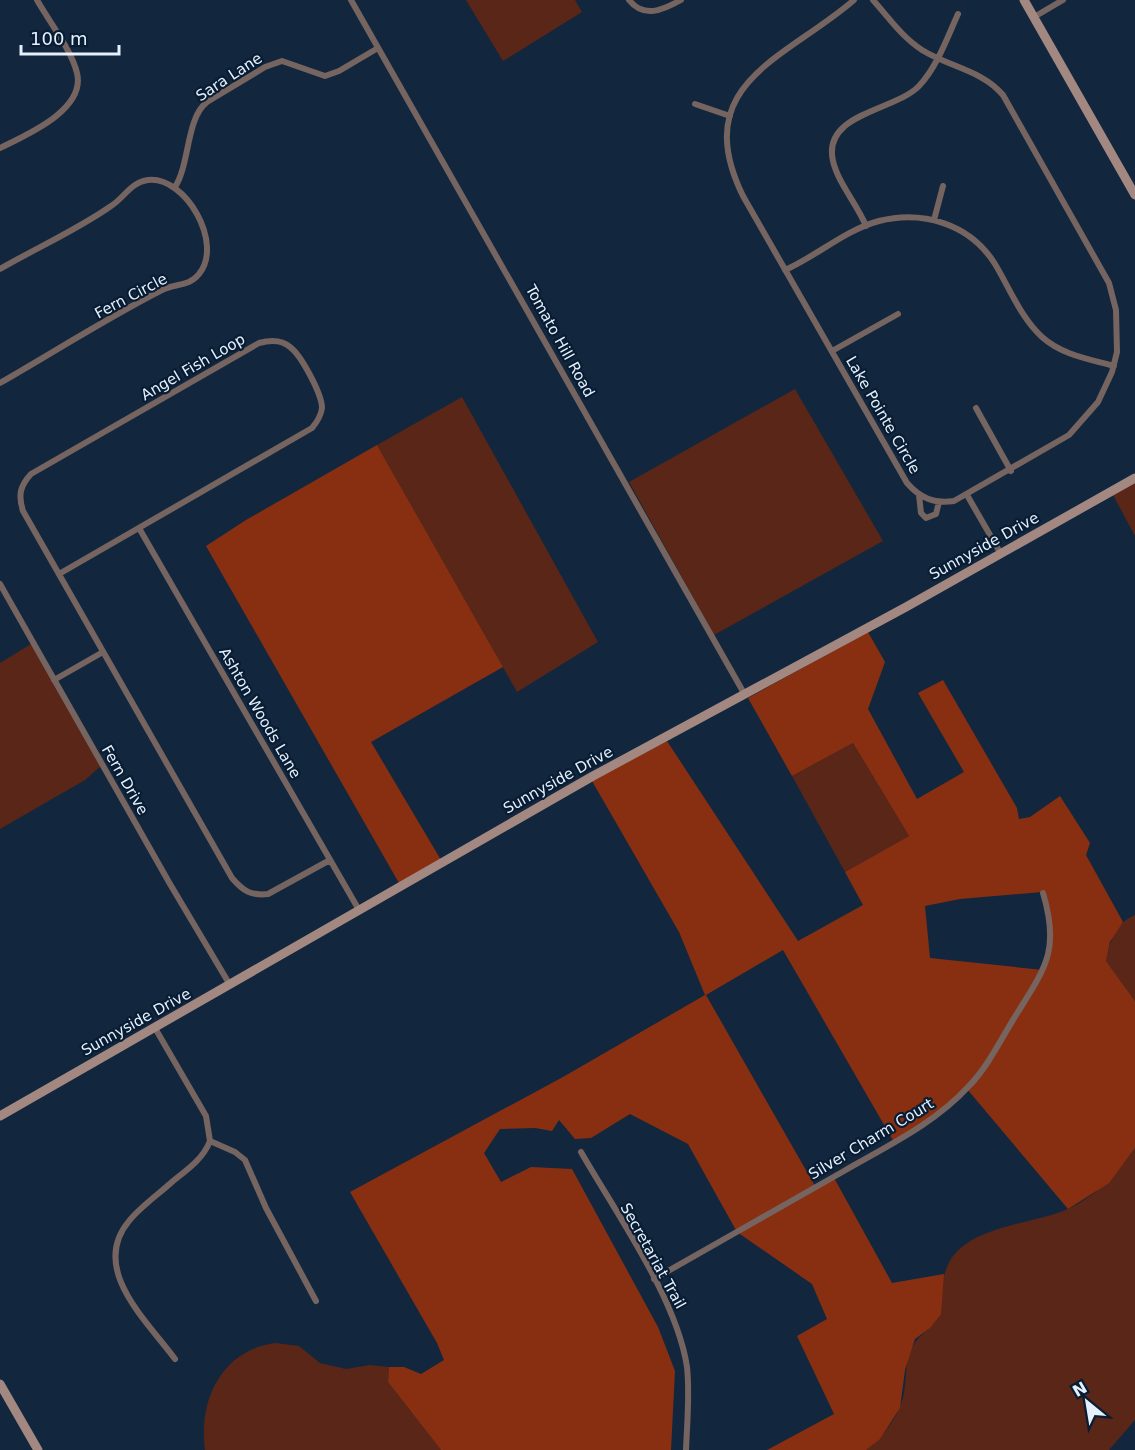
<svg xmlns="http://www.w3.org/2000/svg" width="1135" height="1450" font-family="'DejaVu Sans',sans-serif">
<rect width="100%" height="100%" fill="#12273d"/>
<path fill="#592617" d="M466 0H575L582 12 503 61Z
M795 389 883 541 714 635 629 482Z
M462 397 598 642 517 692 377 445Z
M1135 482V536L1113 495Z
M31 644 102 765 85 780 0 829V663Z
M853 743 909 836 845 872 792 776Z
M1135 915V1001L1106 961C1110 942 1115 923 1135 915Z
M1135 1148V1420L1109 1450H866C880 1439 892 1425 899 1409 913 1380 895 1353 930 1328 936 1310 942 1273 951 1259 973 1225 1035 1224 1068 1209 1099 1194 1116 1174 1135 1148Z
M275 1343 299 1346 320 1363 346 1369 370 1365 389 1367 388 1382 441 1450H205C198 1400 222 1350 275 1343Z"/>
<path fill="#892f11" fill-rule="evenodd" d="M377 445 503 667 371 742 441 860 399 883 206 546 246 520Z
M868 632 885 662 868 709 917 799 964 772 918 693 943 680 1017 808 1019 819 1030 817 1060 796 1090 843 1086 855 1123 922 1110 942 1106 961 1135 1001V1148L1109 1183 1068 1209 967 1089 950 1105 894 1142 783 950 706 995 815 1186 833 1176 892 1283 944 1274 941 1314 930 1328 915 1339 905 1370 900 1408 880 1439 866 1450H767L834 1414 797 1336 827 1319 812 1284 737 1232 688 1144 630 1114 591 1138 575 1139 559 1120 552 1131 535 1128 500 1129 484 1153 501 1182 531 1167 572 1169 658 1327 675 1371 671 1450H441L388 1382 389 1367H404L421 1374 444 1360 437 1343 350 1192 563 1077 705 995 679 932 592 781 595 779 667 741 798 941 863 905 845 872 909 836 853 743 792 776 748 698ZM1042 892 1051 942 1043 970 930 958 925 906 960 899Z"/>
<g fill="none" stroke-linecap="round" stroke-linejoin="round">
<path stroke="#756460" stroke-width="6" d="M351 0 745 695
M629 0C644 19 663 10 681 0
M854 0C786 59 688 83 743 196L907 483C920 498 934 504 954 501L1069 435 1098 402 1112 372 1117 352 1116 310 1109 283 1003 95C982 70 949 67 922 50 902 37 889 18 873 0
M1034 17 1063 0
M695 104 730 116
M0 148C26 135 86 110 77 73 72 51 49 21 37 0
M175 187C190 164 186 118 207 102L265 67 282 61 325 76 339 71 378 48
M934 220 943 186
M866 226C857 204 838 183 833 161 822 113 895 111 919 86 937 67 947 38 958 14
M0 269C36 248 77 230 111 206 124 198 131 182 148 180 186 176 224 244 199 274 189 287 175 283 162 290 107 318 54 352 0 383
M785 270C817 256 845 230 879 221 923 210 970 224 995 264 1010 289 1021 318 1042 337 1062 355 1089 359 1114 366
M832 351 898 314
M976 408 1011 471
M919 495 921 513 926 518 936 514 939 502
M967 495 1001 554
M139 528 359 910
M59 574 312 428C317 422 321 416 322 408 322 394 301 355 290 347 281 339 270 340 259 343L31 474C20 486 18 495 23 511L232 878C243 891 251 896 268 894L330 860
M0 584 170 884 230 985
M54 680 103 652
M155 1028 206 1116 210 1141C203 1159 187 1170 173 1181 159 1194 141 1206 129 1221 89 1269 147 1321 175 1359
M210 1141 235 1152 245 1160 266 1208 316 1301
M581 1152C616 1213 677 1299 687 1367 690 1394 687 1423 686 1450
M654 1279C717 1243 781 1207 844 1171 887 1146 934 1124 968 1087 988 1067 1001 1039 1016 1015 1046 967 1060 950 1043 893"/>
<path stroke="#a28880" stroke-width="9" d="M1024 0 1135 195
M0 1116 593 776 906 607 1135 478
M0 1384 38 1450"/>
</g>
<g text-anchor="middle" stroke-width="4.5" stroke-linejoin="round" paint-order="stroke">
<g font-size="15" fill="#e5f0fc" stroke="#081d33">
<text transform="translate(229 77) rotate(-33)" y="5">Sara Lane</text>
<text transform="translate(131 296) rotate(-28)" y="5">Fern Circle</text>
<text transform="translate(560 341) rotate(61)" y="5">Tomato Hill Road</text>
<text transform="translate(193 367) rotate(-30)" y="5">Angel Fish Loop</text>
<text transform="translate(883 415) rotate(60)" y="5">Lake Pointe Circle</text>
<text transform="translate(984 546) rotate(-29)" y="5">Sunnyside Drive</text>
<text transform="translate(260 713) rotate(60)" y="5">Ashton Woods Lane</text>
<text transform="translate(125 780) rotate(60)" y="5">Fern Drive</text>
<text transform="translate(558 780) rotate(-29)" y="5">Sunnyside Drive</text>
<text transform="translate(136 1022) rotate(-29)" y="5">Sunnyside Drive</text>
<text transform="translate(871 1139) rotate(-31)" y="5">Silver Charm Court</text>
<text transform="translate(653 1256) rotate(61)" y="5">Secretariat Trail</text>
</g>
</g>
<g transform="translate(1087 1402) rotate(330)" stroke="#081d33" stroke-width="4.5" paint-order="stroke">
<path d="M0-4.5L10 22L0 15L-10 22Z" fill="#e5f0fc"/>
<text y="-9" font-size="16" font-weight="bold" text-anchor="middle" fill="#e5f0fc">N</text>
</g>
<path d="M21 45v9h98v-9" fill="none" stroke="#e5f0fc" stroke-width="3"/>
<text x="30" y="45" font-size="18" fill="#e5f0fc" stroke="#081d33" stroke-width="4.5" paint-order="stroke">100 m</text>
</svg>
